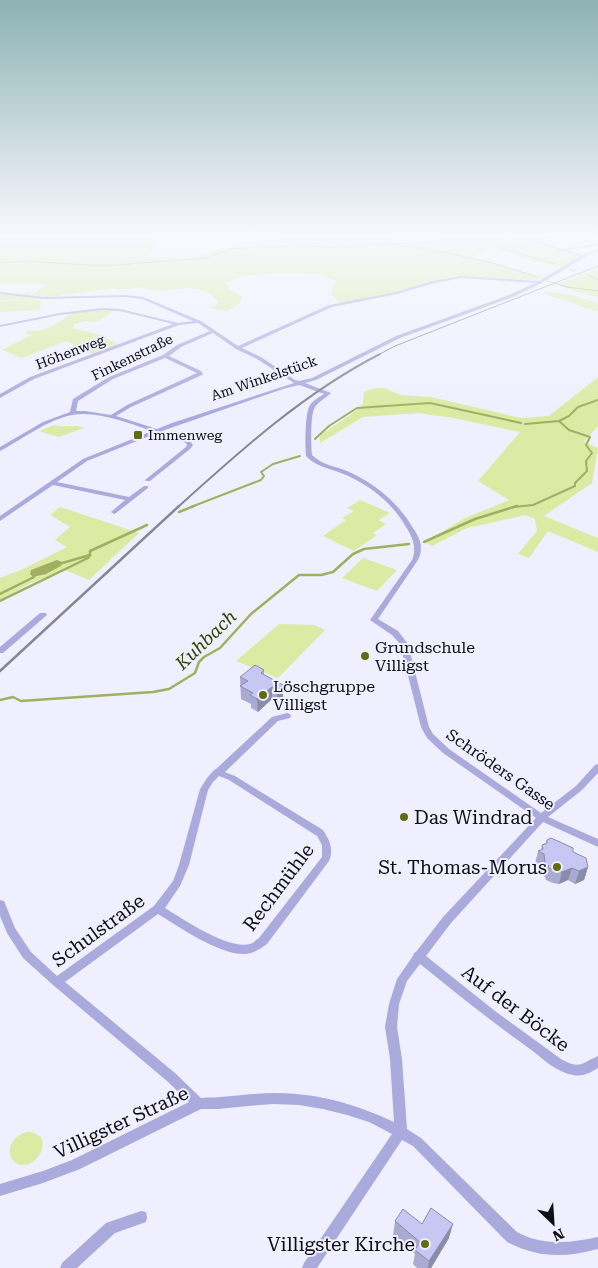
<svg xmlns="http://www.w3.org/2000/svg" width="598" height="1268" font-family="'Roboto Serif',serif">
<rect width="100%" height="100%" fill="#efefff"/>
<path fill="#dceaa4" d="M0 235 13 236 17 235H159L148 257 199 256 239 246 284 244 274 237 277 235H397L400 243 435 241 438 235H510L579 255 567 264 557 267 492 248 471 257 543 277 537 280 450 276 396 292 341 303 331 294 335 281 320 274 278 273 241 276 226 283 231 290 242 297 240 303 227 311 210 308 216 305 218 301C194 275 166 299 145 287L117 290 114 288 49 297 34 296 46 299 0 300V293L23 296 26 293 34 294 46 284H0Z
M598 268 596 273 598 274V298L557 285Z
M546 291 571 295 596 302 598 304V312L542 293Z
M41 300 40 310 0 312V301Z
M114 310 102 319 94 322 86 321 75 324 73 328 108 337 105 338 118 344 93 354 66 341 22 358 2 350 31 335 25 333 28 330C44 334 58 323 70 314 78 309 104 310 114 310Z
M598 377V426L584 442 598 448 592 483 544 516 598 538V552L548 531 529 558 518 554 537 531 535 519 526 515 467 528 432 546 425 542 463 519 509 500 478 481 520 432 454 418 418 413 363 417 320 443V436L357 410 363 404 364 392 375 388H384L401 395 431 397 521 418 549 416Z
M54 425C65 428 73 424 84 428L59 437 39 431Z
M360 500 390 513 379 520 386 524 373 533 377 535 354 551 323 536 346 520 342 518 354 511 347 508Z
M60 507 139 533 89 580 65 570 31 583 0 600V578L23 569 67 547 55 540 70 527 50 515Z
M363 558 397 570 377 591 342 578Z
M279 624 314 625 325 630 278 678 236 661Z
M26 1132H32L41 1137C49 1155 24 1176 11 1158 7 1146 14 1136 26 1132Z"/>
<path fill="#a2af62" d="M57 560 62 562 61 566 46 574 33 577 30 574 31 570Z"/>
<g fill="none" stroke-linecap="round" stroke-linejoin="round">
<path stroke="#a2af62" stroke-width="1" d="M283 235V240L292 246
M491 235 489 239 495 241 492 243
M392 244 435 251
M438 251 493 263 537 277
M0 263 26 261 104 266 205 258 231 249 242 248 304 246 348 248 382 244 479 241 555 264
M570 269 575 271
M588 275 598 280
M547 281 567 287 598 291"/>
<path stroke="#a2af62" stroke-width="2" d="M525 424 559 421
M315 439 329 426 357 408 430 403 521 423
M191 507 261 480 264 476 261 472 273 464 300 456
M513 507 533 505 575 486V483L587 471 586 461 592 453 586 445 590 437 569 430 559 421 569 416 578 407 598 400"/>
<path stroke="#a2af62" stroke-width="2.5" d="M179 512 194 506
M424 542 475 519 517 506
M59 564 90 555V551L147 525
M0 594 34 577
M0 601 88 558 90 555
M0 700 13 697 21 701 153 692 169 689 195 673 199 662 204 657 220 648 251 614 299 575H321L333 572 353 554 364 549 409 544"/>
<path fill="#aad" fill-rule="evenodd" d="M511 235H516L531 239 533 238 573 235 571 236 534 240 563 249 598 244V246L567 250 583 255 598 249V251L588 255 542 283 513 297 400 338 316 380 305 383 331 393C326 398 319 401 315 407 310 414 311 446 312 455 322 465 335 466 347 471 374 483 398 502 413 528 420 538 424 548 418 560L378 619 398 631 408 644 429 727 433 734 449 749 541 813 576 786 595 765 598 764V773L582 790 548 817 598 839V847L543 822 451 923 426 956 495 1011 561 1059C581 1070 581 1063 598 1056V1068C590 1073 582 1077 573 1075 556 1072 543 1059 530 1049 492 1022 456 993 420 964L407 981 399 1004 397 1027 402 1059 407 1129 421 1138 517 1232C542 1246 571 1243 598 1237V1249C565 1258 538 1258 507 1242L413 1146 402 1140 317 1268H302L304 1263 392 1134 369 1122 347 1115 323 1109 299 1105 273 1104 248 1106 218 1109H201L80 1169 43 1183 0 1196V1184L43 1171 72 1160 189 1102 167 1081 53 985 23 958 7 933 0 916V900L4 901 15 928 31 952 57 976 154 906 173 881 179 865 200 789 207 778 214 770 216 769 272 717 287 713 290 714 291 716 290 718 278 721 225 772 235 776 323 830C330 841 334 849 329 861L267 944C260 949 254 953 246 954 221 956 179 927 158 914L65 982 175 1073 201 1098C207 1097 214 1098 220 1097 238 1096 256 1093 275 1093 317 1093 356 1104 394 1122L390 1059 385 1027 389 1004 397 979 413 956 414 953 416 952 443 917 536 818 443 753 427 738 421 727 400 644 392 635 370 620 412 560C417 548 413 538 406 527 392 502 367 483 341 473 328 468 315 466 306 456 305 445 305 417 309 407 312 401 319 397 324 394L299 385 283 389 162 431 190 441 193 445 190 449 150 481H146L145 480 186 447 187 445 186 443 157 433 87 461 57 482 129 497 144 486H148V488L116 513 114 514 111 512 125 500 53 485 0 521V516L83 459 152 431C129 423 96 410 72 415 47 420 24 438 2 450L0 451V447L43 422 70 412 73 399 109 377 163 355 177 345 210 331 198 323 179 325 34 379 0 398V394L30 377 173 324 120 311 102 310 60 315 0 327V325L60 313 102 308 120 309 178 323 193 321 142 299 126 297 44 299 0 294V292L44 297 126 295 143 297 201 321 238 346 329 305 396 292 432 281 461 276 539 281 580 256ZM461 278 535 283 509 295 396 336 312 378 299 381 295 380 261 357 242 348 332 307 397 294 435 283ZM213 333 236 349 257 359 294 383 172 423 157 429 116 416 131 407 202 375 203 374 201 371 169 356 181 347ZM165 358 197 373 127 405 111 415 85 411H76L78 401 113 379ZM219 776 229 780 317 836 322 845V857L259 938C256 940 253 943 250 944 228 950 183 919 165 908L180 886 189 865 208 790 213 782Z
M40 613H46L47 615 3 653H0V647Z
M141 1211 146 1212 147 1217 146 1222 115 1233 77 1268H60L62 1263 106 1223Z"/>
<path stroke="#878793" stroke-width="1" d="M378 355 395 346 598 266"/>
<path stroke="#878793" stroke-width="2" d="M178 507C241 450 304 393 380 354"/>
<path stroke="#878793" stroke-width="2.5" d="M0 671 179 506"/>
</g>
<path fill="#ababd1" d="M264 670V675L283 697 277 702 272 699 258 712 251 708V704L241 699 240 677Z
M547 840 573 852 588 867 584 880 575 884 568 880 559 884 553 883 546 880 545 877 542 875 541 867 535 864 538 851 541 850 542 845 546 843Z
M395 1221 422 1224 449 1238 431 1268H417L413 1264 415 1254 393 1236Z"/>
<path fill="#8b8baa" d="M283 685V697L277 702V690Z
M272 687V699L258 712 257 699Z
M588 867 584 880 575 884 579 871Z
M572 868 568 880 559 884 562 872Z
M453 1224 449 1238 431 1268H428L429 1261Z"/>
<path fill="#c7c7f3" stroke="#8b8baa" d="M255 665 264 670 261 673 283 685 277 690 272 687 257 699 250 695 253 693 240 686 248 681 240 677Z
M551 838 573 848V852L586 858 588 867 579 871 572 868 562 872 556 871 549 868 548 865 545 863 544 854 538 851 543 849 542 845 547 843V840Z
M431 1208 453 1224 429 1261 415 1250 420 1242 395 1221 403 1209 422 1224Z"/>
<linearGradient id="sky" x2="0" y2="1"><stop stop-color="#8cb2b2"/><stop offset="0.57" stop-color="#f8f8ff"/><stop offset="1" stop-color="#f8f8ff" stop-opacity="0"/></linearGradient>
<rect width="598" height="412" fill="url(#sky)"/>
<g fill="#606b13" stroke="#efefff" stroke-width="2">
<rect x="133" y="430" width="10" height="10" rx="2.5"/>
<circle cx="365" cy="656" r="5"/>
<circle cx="263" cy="695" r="5"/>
<circle cx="404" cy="817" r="5"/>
<circle cx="557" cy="867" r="5"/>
<circle cx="425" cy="1244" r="5"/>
</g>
<g text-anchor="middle" stroke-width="4" stroke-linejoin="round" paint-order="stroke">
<g font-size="14" fill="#0e0e15" stroke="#efefff">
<text transform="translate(70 352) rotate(-21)" y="5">Höhenweg</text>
<text transform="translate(132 357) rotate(-26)" y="5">Finkenstraße</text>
<text transform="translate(264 378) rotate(-19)" y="5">Am Winkelstück</text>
</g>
<g font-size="14" fill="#0e0e15" stroke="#efefff" text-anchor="start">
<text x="148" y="440">Immenweg</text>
</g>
<g font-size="16" fill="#0e0e15" stroke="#efefff" text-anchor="start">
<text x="375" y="653">Grundschule<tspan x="375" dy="18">Villigst</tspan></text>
<text x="273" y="692">Löschgruppe<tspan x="273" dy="18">Villigst</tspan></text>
</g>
<g font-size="16" fill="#0e0e15" stroke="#efefff">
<text transform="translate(501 769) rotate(35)" y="6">Schröders Gasse</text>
</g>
<g font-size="18" font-style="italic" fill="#394103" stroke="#efefff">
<text transform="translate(206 640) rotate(-44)" y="6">Kuhbach</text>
</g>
<g font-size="19" fill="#0e0e15" stroke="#efefff" text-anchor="end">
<text x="414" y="824" text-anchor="start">Das Windrad</text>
<text x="547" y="874">St. Thomas-Morus</text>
<text x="415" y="1251">Villigster Kirche</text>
</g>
<g font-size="19" fill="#0e0e15" stroke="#efefff">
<text transform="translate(278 887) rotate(-53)" y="7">Rechmühle</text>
<text transform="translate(98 930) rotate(-36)" y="7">Schulstraße</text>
<text transform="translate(516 1008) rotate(37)" y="7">Auf der Böcke</text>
<text transform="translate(121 1122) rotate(-25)" y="7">Villigster Straße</text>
</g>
</g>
<g transform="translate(553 1223) rotate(155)" stroke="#efefff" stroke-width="4" paint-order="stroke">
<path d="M0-4L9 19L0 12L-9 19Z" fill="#0e0e15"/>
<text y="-8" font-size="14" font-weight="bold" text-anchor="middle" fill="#0e0e15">N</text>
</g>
</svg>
